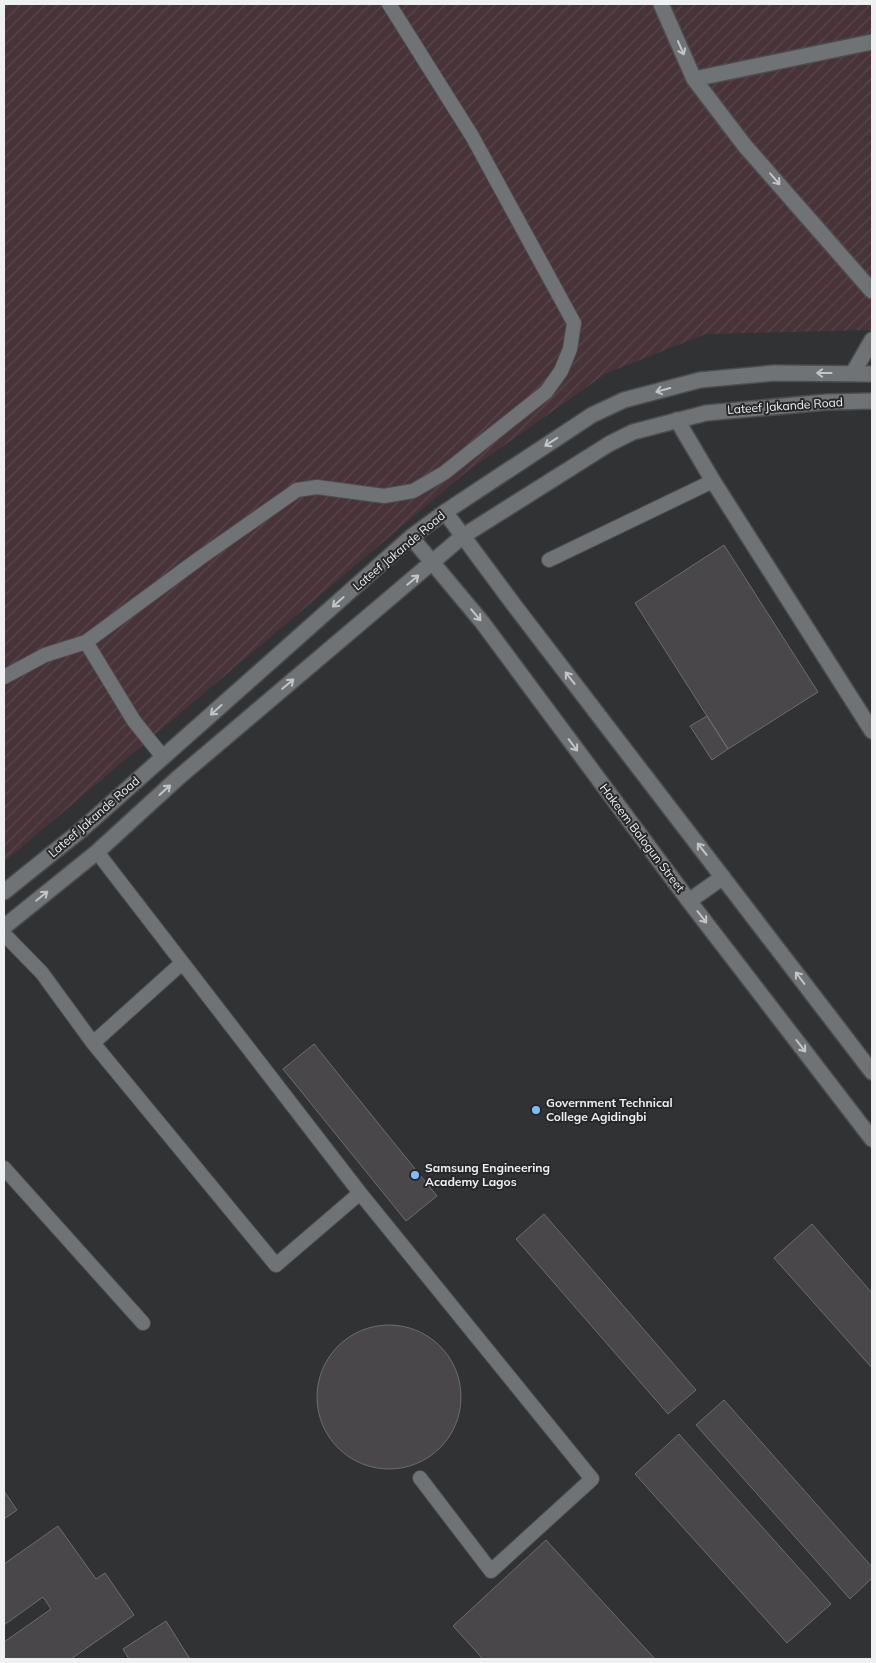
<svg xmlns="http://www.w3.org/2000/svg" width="876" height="1663" font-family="Mulish,sans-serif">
<defs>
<pattern id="industrial-furrows" width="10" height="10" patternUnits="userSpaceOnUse" patternTransform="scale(1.25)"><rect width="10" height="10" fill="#473338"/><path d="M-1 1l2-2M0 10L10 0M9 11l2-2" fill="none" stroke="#59474c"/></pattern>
</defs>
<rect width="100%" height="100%" fill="#303234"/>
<path fill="url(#industrial-furrows)" d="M4 4H872V330L706 334 607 373 465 473 4 862Z"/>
<path fill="#49474a" stroke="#6d6c6f" d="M724 545 818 692 728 749 635 603Z
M707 716 728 749 712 760 690 726Z
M314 1044 437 1196 406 1221 283 1069Z
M544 1214 696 1390 668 1414 516 1239Z
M812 1224 872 1293V1368L774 1258Z
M317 1397a72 72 0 1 1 144 0a72 72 0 1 1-144 0Z
M724 1400 872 1567V1578L850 1599 696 1425Z
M679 1434 831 1604 787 1643 635 1474Z
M4 1491 17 1510 4 1519Z
M58 1526 96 1579 105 1573 134 1615 71 1659H4V1642L51 1609 43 1597 4 1625V1564Z
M546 1540 655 1659H483L453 1626Z
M166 1621 190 1659H129L123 1649Z"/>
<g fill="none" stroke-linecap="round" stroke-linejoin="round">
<defs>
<path id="lane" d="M549 560 713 481
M86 642 134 721 163 757
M4 677 45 655 86 642 200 558 297 490 317 487 384 496 413 491 444 473 546 392 561 371 570 349 574 323 472 136 389 4
M97 852 360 1193 592 1479 491 1571 420 1478
M4 934 42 973 93 1043 276 1265 360 1193
M93 1043 182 963
M4 1168 143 1323"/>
<path id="street" d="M661 4 694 79 745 146 872 291
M694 79 872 42
M853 373 872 340
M677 420 713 481 872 731"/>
<path id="secondary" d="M445 512 514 605 872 1072
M411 537 482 622 689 901 872 1139
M4 892 80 831 411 537 445 512 592 415 624 400 700 380 774 373 872 374
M689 901 723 877
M4 927 97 852 179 777 463 536 609 444 633 432 706 413 827 402 872 401"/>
</defs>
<use href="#lane" stroke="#4c4d4f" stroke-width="16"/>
<use href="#street" stroke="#4c4d4f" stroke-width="18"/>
<use href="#secondary" stroke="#4c4d4f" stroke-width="18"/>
<use href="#lane" stroke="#707375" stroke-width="14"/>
<use href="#street" stroke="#707375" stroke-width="15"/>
<use href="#secondary" stroke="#707375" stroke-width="15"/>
</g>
<defs><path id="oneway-shaft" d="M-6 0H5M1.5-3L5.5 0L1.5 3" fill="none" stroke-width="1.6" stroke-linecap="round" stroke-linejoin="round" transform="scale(1.25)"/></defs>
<g stroke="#c3c4c6">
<use href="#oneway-shaft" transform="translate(681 48) rotate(66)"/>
<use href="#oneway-shaft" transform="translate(775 179) rotate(49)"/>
<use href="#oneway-shaft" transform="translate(824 373) rotate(-180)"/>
<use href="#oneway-shaft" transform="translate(663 390) rotate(165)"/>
<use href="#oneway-shaft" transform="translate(551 442) rotate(147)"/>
<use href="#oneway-shaft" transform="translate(413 580) rotate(-40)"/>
<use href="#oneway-shaft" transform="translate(338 602) rotate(138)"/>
<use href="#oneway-shaft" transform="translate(476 615) rotate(50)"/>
<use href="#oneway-shaft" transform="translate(570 678) rotate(-128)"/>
<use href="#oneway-shaft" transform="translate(288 684) rotate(-40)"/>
<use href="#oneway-shaft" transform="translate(216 710) rotate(138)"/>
<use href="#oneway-shaft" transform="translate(573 745) rotate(53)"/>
<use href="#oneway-shaft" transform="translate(165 790) rotate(-42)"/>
<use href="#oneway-shaft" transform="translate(702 849) rotate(-128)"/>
<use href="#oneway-shaft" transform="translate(42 896) rotate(-39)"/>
<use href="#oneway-shaft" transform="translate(702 917) rotate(52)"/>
<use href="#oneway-shaft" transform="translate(800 978) rotate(-127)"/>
<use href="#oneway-shaft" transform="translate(801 1046) rotate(52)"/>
</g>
<g fill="#7ebdf9" stroke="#26282a" stroke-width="2">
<circle cx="536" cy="1110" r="5"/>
<circle cx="415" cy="1175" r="5"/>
</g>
<g text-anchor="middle" stroke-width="4" stroke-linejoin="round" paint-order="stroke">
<g font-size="12" fill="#eff0f2" stroke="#26282a">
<text transform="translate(785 406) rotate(-4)" y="4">Lateef Jakande Road</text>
<text transform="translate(399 551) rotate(-40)" y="4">Lateef Jakande Road</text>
<text transform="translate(94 817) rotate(-41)" y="4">Lateef Jakande Road</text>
<text transform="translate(642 838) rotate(53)" y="4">Hakeem Balogun Street</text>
</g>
<g font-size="12" font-weight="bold" fill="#eff0f2" stroke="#26282a" text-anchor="start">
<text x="546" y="1107">Government Technical<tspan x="546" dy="14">College Agidingbi</tspan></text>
<text x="425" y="1172">Samsung Engineering<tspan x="425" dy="14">Academy Lagos</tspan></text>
</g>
</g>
<rect width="876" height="1663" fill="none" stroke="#eff0f2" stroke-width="10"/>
</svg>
